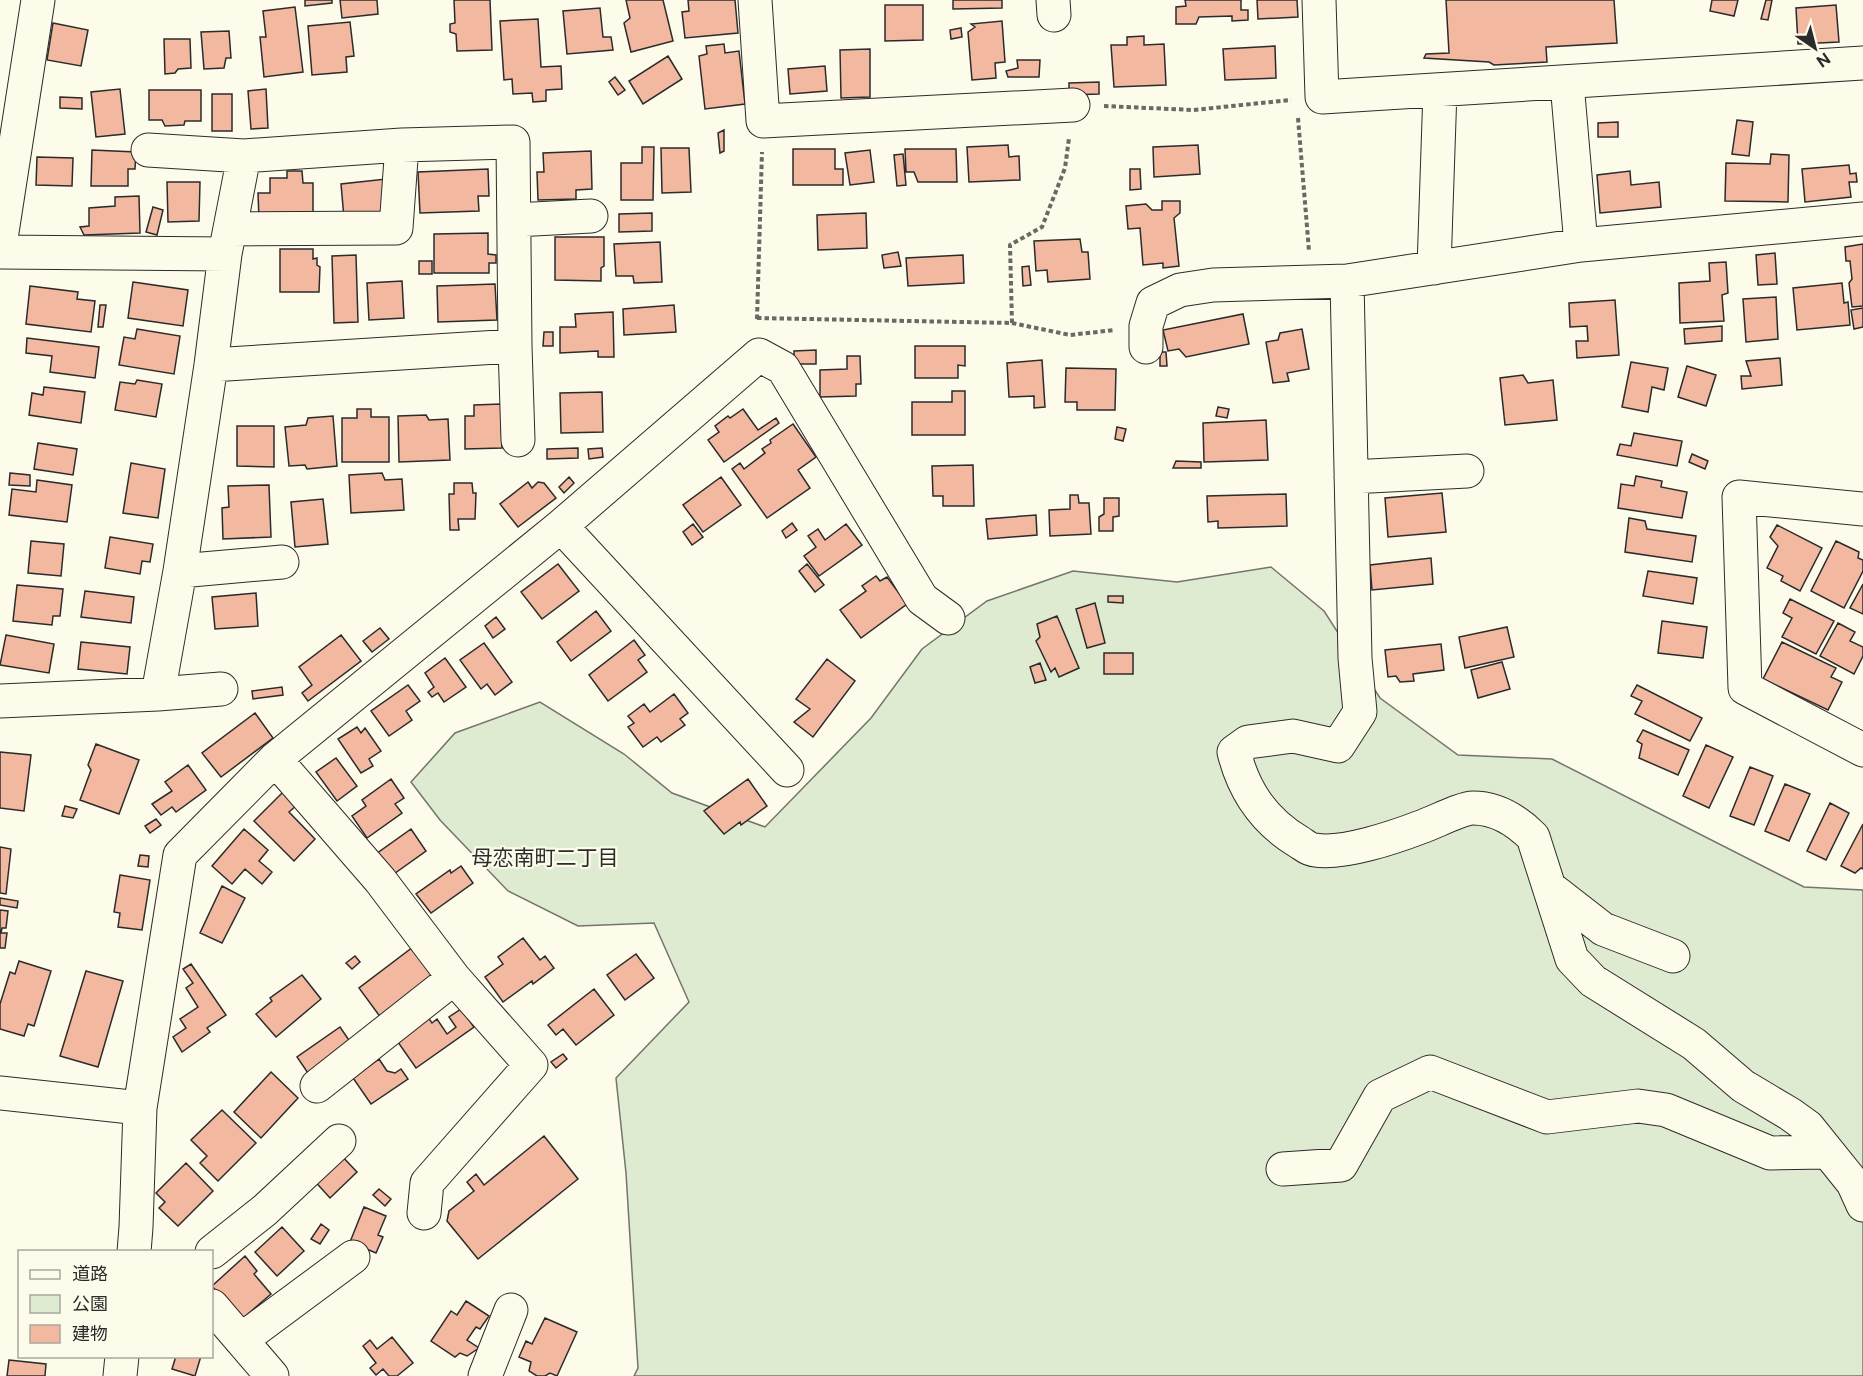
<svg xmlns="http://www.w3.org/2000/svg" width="1863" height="1376" font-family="'Public Sans','Noto Sans JP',sans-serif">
<rect width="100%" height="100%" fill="#fdfbea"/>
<path fill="#deebd1" stroke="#74746e" stroke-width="1.5" d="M1271 567 1324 611 1380 698 1458 755 1552 759 1804 887 1863 890V1376H634L638 1368 626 1173 616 1078 689 1002 654 923 578 926 508 891 440 820 411 782 455 733 540 702 624 754 672 793 765 827 871 718 922 649 987 601 1073 571 1177 582Z"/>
<path fill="#f2b8a0" stroke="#2b2b2b" stroke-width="1.5" d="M305 0H332V3L305 6Z
M340 0H377L378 14 342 18Z
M454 0H490L492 50 457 51 456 34 450 32V24L455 23Z
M626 0H663L673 41 631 52 624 23 630 18Z
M688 0H735L738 33 685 38 682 12 689 11Z
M953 0H1002V8L953 9Z
M1185 0H1241V10H1248V20L1232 21V16L1199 17 1196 24H1176V7L1186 6Z
M1257 0H1297L1298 17 1258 19Z
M1446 0H1614L1617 43 1546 47 1547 62 1494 65 1489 62 1424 58 1426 54 1449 53Z
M1712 0H1738L1734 16 1710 11Z
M1766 0H1772L1768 20 1761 19Z
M885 5H923V40L885 41Z
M1836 5 1839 42 1798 44 1796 8Z
M295 7 303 72 264 77 260 37H266L263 11Z
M600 8 603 37H611L613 50 567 54 563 11Z
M538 19 541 67 561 66 562 89 546 90V101L533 102 532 93 513 94 512 79 504 80 500 21Z
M1002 21 1005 62 995 63 996 78 972 80 968 32 975 27 971 24Z
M350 22 354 56 346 57 347 72 312 75 308 26Z
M53 23 88 30 81 66 47 60Z
M961 28 962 37 951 39 950 30Z
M229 31 231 58H226L224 68 204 69 201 32Z
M1144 36V45L1164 44 1166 85 1114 87 1111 45H1127V37Z
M164 39H190L191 68 178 69 175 73 165 74Z
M724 44 725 53 739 51 745 104 705 109 699 56 707 54 706 46Z
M1275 46 1276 78 1225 80 1223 49Z
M870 49V97L841 98 840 50Z
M668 56 682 79 643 104 629 81Z
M1017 60H1040L1039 77H1008L1006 71 1018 68Z
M825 66 827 91 790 94 788 69Z
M615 77 625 90 618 95 609 82Z
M1099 82V94L1069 95V83Z
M120 89 125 134 96 137 91 92Z
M266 89 268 128 251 129 248 91Z
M149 90H201V121H185L184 125 165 126 162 120H149Z
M212 94H232V131H212Z
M60 97 82 98V109L60 108Z
M1737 120 1753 122 1749 156 1732 154Z
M1618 122V137H1598V123Z
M724 130V151L720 153 718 133Z
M1008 145 1009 157 1019 156 1020 180 969 182 967 147Z
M1198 145 1200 174 1154 177 1153 147Z
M642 147H654L653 200H621V163H642Z
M661 148H689L691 192 662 193Z
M793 149H835V169H843V185H793Z
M905 149H956L957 182H918L914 172H906Z
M92 150 136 152 135 169H128V186H91Z
M870 150 874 182 850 185 845 153Z
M591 151 592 189 576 190V199L538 200 537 172H544L543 153Z
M903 154 906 185 897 186 894 155Z
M1771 154 1789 155 1788 202 1725 201 1726 163 1770 164Z
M37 157 73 158 72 186 36 185Z
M1849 165 1850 174 1856 173 1857 182H1849L1851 197 1805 202 1802 169Z
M488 169 489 196H478L479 211 420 213 418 172Z
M1130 169H1140L1141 189 1130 190Z
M287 171H302L303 183H313V217L259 219 258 193H270V178H287Z
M1630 171 1631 185 1659 182 1661 207 1600 213 1597 175Z
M386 179 390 213 344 218 341 184Z
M167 182H200L199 221 168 222Z
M139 196 140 233 84 235 80 227 89 226V208L115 206V197Z
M1162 201H1180V213L1174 218 1179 266 1163 268V263L1143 265 1140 228 1128 229 1126 206 1146 204 1152 210H1162Z
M153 207 163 210 157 235 146 232Z
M652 213V231L619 232V214Z
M866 213 867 248 818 250 817 215Z
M488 233V254L496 255V263H489V273H434V234Z
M555 237H604V266L601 268V281L555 280Z
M1080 239 1082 252H1088L1090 279 1048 282 1047 270 1036 271 1034 241Z
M660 242 662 282 634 283 633 276H616L614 244Z
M1863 244V306L1852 307 1849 283 1852 279 1850 261H1846L1845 247Z
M280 249H313V259L317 258V265L320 267 319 292H280Z
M898 252 901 266 884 268 882 255Z
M1775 253 1777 284 1758 285 1756 255Z
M356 255 358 322 334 323 332 256Z
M963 255 964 283 908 286 906 258Z
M419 261H432V274H419Z
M1726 262 1728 293 1722 295 1724 321 1680 323 1679 283 1710 281 1709 263Z
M1029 266 1031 285 1023 286 1022 267Z
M402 281 404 318 369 320 367 283Z
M133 282 188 290 183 326 128 318Z
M1842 283 1844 303 1848 302 1850 325 1797 330 1793 288Z
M495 284 497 320 438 322 437 286Z
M30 286 78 292 77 299 95 301 91 332 26 324Z
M1776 297 1778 339 1746 342 1743 299Z
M1615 300 1619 355 1577 358 1576 341H1588L1587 326 1570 327 1569 303Z
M100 305H106L103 327H98Z
M674 305 676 332 624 335 623 309Z
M1863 308V327L1854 329 1851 310Z
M613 312 614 357H598V351L560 353V327H576L575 314Z
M1243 314 1249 344 1186 357 1179 349 1168 351 1163 330Z
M1722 326V341L1685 344 1684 329Z
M137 329 180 336 174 374 119 365 124 337 135 339Z
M1302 329 1309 369 1287 373 1289 381 1273 383 1266 342 1278 340 1280 333Z
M544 332H553V346H543Z
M27 338 99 347 95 378 50 372 52 356 26 353Z
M915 346H965V366L958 365V378H915Z
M816 350V364H794V351Z
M1160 352H1166L1167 366H1160Z
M847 356H860L861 384H856V396L820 397V370L847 369Z
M1780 358 1782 385 1742 389 1741 376H1751L1746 361Z
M1042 360 1045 407 1034 408V396L1009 397 1007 363Z
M1631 362 1668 368 1664 390 1652 387 1648 412 1622 407Z
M1687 366 1716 375 1706 406 1678 397Z
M1066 368 1116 369 1115 410H1077V402H1065Z
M1523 375 1528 383 1553 380 1557 420 1505 425 1500 378Z
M137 380 162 384 156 417 115 410 120 382 135 384Z
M44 387 85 392 81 423 29 415 32 393 43 395Z
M952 391H965V435H912V402H952Z
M602 392 603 432 561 433 560 393Z
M501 404 502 448 465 449V416H474V405Z
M1218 407 1229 409 1227 418 1216 416Z
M357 409H371V417H389V462H342V418H357Z
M743 409 758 430 776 418 779 423 724 462 708 440 719 432 715 426 728 416 730 418Z
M426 415 429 420 448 419 450 460 399 462 398 416Z
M333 416 337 466 307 469 305 465 289 466 285 427 306 425 308 418Z
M1266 420 1268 460 1204 462 1203 423Z
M793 424 816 457 798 470 810 488 767 518 732 469 740 463 744 469 765 453 762 449 771 443 770 440Z
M237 426H274V467L237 466Z
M1117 427 1126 429 1123 441 1115 439Z
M1634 433 1682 441 1677 466 1617 455 1620 444 1631 446Z
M38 443 77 449 73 475 34 469Z
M578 448V458L547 459V449Z
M602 448 603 457 589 459 588 449Z
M1692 454 1708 461 1705 469 1689 462Z
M1176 461 1201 462V468H1173Z
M131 463 165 469 158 518 123 513Z
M973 465 974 506H943V496H933L932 466Z
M10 473 30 475V486L9 485Z
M382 473 385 480 402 479 404 510 351 513 349 475Z
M1636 476 1662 481 1661 487 1687 492 1682 518 1618 508 1621 484 1634 486Z
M569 477 574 483 564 493 559 487Z
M721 477 741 505 703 532 683 505Z
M37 480 72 485 67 522 9 515 12 489 36 492Z
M528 482 532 488 538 482 544 483 556 498 518 527 500 504Z
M454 483H472L473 493H476L475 519H458L459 530H450L449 494H454Z
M269 485 271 537 223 539 222 508 229 507 228 486Z
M1442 493 1446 532 1388 537 1385 498Z
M1286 494 1287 526 1218 528V521L1208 522 1207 496Z
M1070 495H1078L1079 503H1089L1091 534 1050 536 1049 510 1070 509Z
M1104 498H1119V516L1113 517V531H1099V517L1104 514Z
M323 499 328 544 295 547 291 502Z
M1036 515 1037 535 988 539 986 519Z
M1629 518 1645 521 1647 529 1696 536 1692 562 1625 552Z
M792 523 797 530 786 538 782 531Z
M693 524 703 537 692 545 683 532Z
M846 524 862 545 819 576 804 556 816 547 808 536 818 529 825 540Z
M1777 525 1822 548 1800 591 1781 581 1783 576 1767 568 1778 546 1770 537Z
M110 537 153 544 150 562 142 561 140 574 105 568Z
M31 541 64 544 61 576 28 573Z
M1836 541 1859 552 1858 558 1863 560V571L1844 608 1811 591Z
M1431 558 1433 584 1372 590 1370 565Z
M558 564 579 591 542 619 521 592Z
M807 564 824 585 815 592 799 571Z
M1648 571 1697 578 1693 604 1643 596Z
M876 576 880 581 887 577 907 604 861 638 840 610 866 591 862 586Z
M1863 584V614L1850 608Z
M17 585 63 589 60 616H53L52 625 13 621Z
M85 591 134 597 131 623 81 617Z
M256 593 258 626 215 629 212 597Z
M1108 596H1123V603L1108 602Z
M1790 599 1834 621 1816 654 1782 637 1792 618 1783 613Z
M1095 603 1105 643 1087 648 1076 609Z
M596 611 611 631 571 661 557 642Z
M1057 616 1079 668 1059 677 1055 668 1051 672 1036 641 1040 637 1037 624Z
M496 617 505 629 493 638 485 626Z
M1662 621 1707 627 1703 658 1658 653Z
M1838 623 1855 632 1850 641 1863 647V656L1854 674 1820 656Z
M1507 627 1514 657 1465 668 1459 637Z
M380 628 389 639 372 652 363 641Z
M6 635 54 644 49 673 0 665Z
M341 635 361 661 308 701 302 693 312 685 299 667Z
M634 640 645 655 638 660 647 672 608 701 589 675Z
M81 642 130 647 127 674 78 669Z
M1782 642 1836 668 1831 677 1842 682 1828 710 1763 679Z
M484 643 512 682 495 695 487 684 481 689 460 660Z
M1441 644 1444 670 1413 674 1414 681 1400 682 1396 676 1388 677 1385 650Z
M1104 653H1133V674H1104Z
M445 658 466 687 444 702 438 693 432 697 428 692 434 687 425 673Z
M827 659 855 681 813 737 794 722 810 709 796 699Z
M1502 662 1510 689 1478 698 1471 670Z
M1040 663 1046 680 1035 683 1030 667Z
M408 685 420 701 406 711 412 720 389 736 371 711Z
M1637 685 1702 718 1690 741 1635 714 1642 701 1631 696Z
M282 687 283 695 253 699 252 691Z
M674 694 688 713 680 719 685 725 661 742 657 737 643 747 628 727 634 723 628 716 644 704 650 712Z
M255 713 273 738 221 777 202 753Z
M357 727 361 733 365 728 381 751 369 759 373 766 361 773 338 739Z
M1643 730 1689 750 1678 775 1639 758 1642 744 1637 741Z
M96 744 139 760 119 814 80 800 91 770 88 765Z
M1706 745 1733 757 1709 808 1683 796Z
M0 752 31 755 24 811 0 808Z
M336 758 357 786 337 801 316 772Z
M188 765 206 790 176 812 172 807 161 815 152 804 172 791 165 782Z
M1750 767 1773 776 1754 825 1730 816Z
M391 779 404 798 395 804 402 813 367 838 352 816 366 806 362 800Z
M748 779 767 806 741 825 740 822 724 834 704 811Z
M1785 784 1810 794 1789 841 1765 831Z
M284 791 297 805 289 812 315 839 294 861 254 821Z
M1830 803 1849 813 1826 860 1807 851Z
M65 806 77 809 73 818 62 816Z
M156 819 161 825 150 833 145 826Z
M1863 824V869L1861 868 1855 873 1841 866Z
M244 829 268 850 259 861 272 872 262 884 245 869 232 884 212 866Z
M411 829 426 851 391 876 376 854Z
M0 847 11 849 6 894 0 893Z
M140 855 149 856 148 867 138 866Z
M461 866 473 883 431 913 416 894 450 870 451 873Z
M120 875 150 880 142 930 118 927 120 913 114 912Z
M222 886 245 898 222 943 200 933Z
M0 898 18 901 17 908 0 905Z
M0 910 8 911 6 928H2L1 933H7L5 948H0Z
M523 938 540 960 545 956 554 968 533 984 532 981 503 1002 485 977 503 964 498 957Z
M413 947 439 980 384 1022 359 988Z
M636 954 654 978 625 1000 607 975Z
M355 956 360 962 352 969 346 963Z
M19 961 51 971 34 1026 28 1024 24 1036 0 1029V1004L10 972 15 974Z
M191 964 226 1015 207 1028 210 1032 182 1052 173 1037 186 1028 180 1019 198 1007 186 988 193 983 183 969Z
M86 971 123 981 98 1067 60 1056Z
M302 975 321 999 276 1037 256 1014 272 1001 270 998Z
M594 989 614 1015 576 1045 563 1029 556 1035 548 1025Z
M461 1009 474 1027 416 1068 393 1035 425 1013 432 1023 437 1019 447 1034 456 1027 449 1017Z
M340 1027 355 1049 312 1079 297 1057Z
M563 1054 567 1059 556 1068 551 1062Z
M379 1059 387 1071 395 1073 401 1069 408 1079 371 1104 353 1078Z
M271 1072 298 1098 261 1138 234 1112Z
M222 1110 256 1143 218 1181 200 1163 207 1156 191 1140Z
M544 1136 578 1179 478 1259 447 1221 449 1211 474 1191 467 1182 476 1174 484 1185Z
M338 1152 357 1172 330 1198 311 1177Z
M186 1163 213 1191 178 1226 159 1208 165 1202 156 1193Z
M379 1189 391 1199 385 1206 373 1195Z
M364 1207 386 1216 378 1235 383 1237 376 1253 350 1242Z
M321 1224 329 1230 320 1244 311 1239Z
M282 1227 304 1251 277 1276 255 1252Z
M245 1256 257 1271 254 1274 271 1294 241 1320 212 1286Z
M466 1301 489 1316 480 1329 476 1327 467 1340 479 1348 467 1356 460 1353 455 1357 431 1341 451 1311 457 1315Z
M545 1318 577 1332 557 1376 550 1373 545 1376H537L529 1371 531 1362 519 1357 526 1341 532 1344Z
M392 1337 413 1363 397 1376H389L383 1369 376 1375 370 1368 376 1363 363 1346 370 1340 377 1349Z
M176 1356H201L195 1376 172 1369Z
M9 1360 46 1364 45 1376H7Z"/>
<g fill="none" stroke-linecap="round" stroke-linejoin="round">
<defs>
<path id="minor" d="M755 0 763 121 1073 105
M1053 0 1054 15
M1319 0 1322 97 1863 63
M1567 83 1581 245
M148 150 244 156 402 145 513 142 515 346 518 440
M515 220 591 216
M231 229 396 228 402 145
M0 245 38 0
M0 252 225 254
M1434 268 1440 90
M1347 281 1355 658 1360 712 1338 746 1293 736 1248 742 1234 752C1244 792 1264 821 1299 842 1304 845 1309 850 1315 850 1342 855 1395 837 1421 827 1433 823 1462 808 1473 808 1496 808 1517 821 1533 837L1572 959 1593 981 1694 1044 1743 1086 1790 1114 1808 1127 1853 1183 1863 1205
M1146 347V326L1153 303 1180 290 1213 285 1347 281 1581 245 1863 219
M211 365 515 346
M1351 477 1467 471
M1863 509 1739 497 1745 688 1863 750
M561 526 787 770
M180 571 282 562
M158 694 221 689
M0 701 158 694 180 571 211 365 225 254 244 156
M275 759 380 880 454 978 531 1065 427 1183 424 1213
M1549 887 1603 929 1673 956
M317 1086 454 978
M0 1093 140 1108
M1283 1169 1341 1165 1380 1096 1430 1072 1547 1117 1638 1106 1666 1110 1770 1153 1828 1152
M134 1252 136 1227 140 1108 180 855 275 759 561 526 759 355 783 368 922 599 948 618
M212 1252 265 1210 339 1141
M212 1306 272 1376
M241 1340 353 1257
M120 1376 122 1356
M485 1376 511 1310"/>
</defs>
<use href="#minor" stroke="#2b2b2b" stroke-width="35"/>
<path stroke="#6a6964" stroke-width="4" stroke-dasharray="4.5 3" stroke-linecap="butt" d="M1104 106 1193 110 1291 100
M1298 118 1309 251
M757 318 1012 323 1070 335 1115 330
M757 319 762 152
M1012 323 1010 245 1042 227 1065 168 1069 138"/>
<use href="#minor" stroke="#fdfbea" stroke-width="33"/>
</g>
<g text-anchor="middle" stroke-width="4.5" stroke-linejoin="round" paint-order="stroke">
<g font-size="21" fill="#2b2b2b" stroke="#fdfbea">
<text x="545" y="865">母恋南町二丁目</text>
</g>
</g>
<rect x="18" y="1250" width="195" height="108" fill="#fdfbea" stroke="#a9a89e" stroke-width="1.5"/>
<rect x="30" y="1270" width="30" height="9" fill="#fdfbea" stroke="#a9a89e" stroke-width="1.5"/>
<text x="72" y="1280" font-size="18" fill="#2b2b2b">道路</text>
<rect x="30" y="1295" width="30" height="18" fill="#deebd1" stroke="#a9a89e" stroke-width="1.5"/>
<text x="72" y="1310" font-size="18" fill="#2b2b2b">公園</text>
<rect x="30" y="1325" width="30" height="18" fill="#f2b8a0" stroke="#a9a89e" stroke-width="1.5"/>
<text x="72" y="1340" font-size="18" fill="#2b2b2b">建物</text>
<g transform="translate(1815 48) rotate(145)" stroke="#fdfbea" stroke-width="4.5" paint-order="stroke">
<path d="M0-4.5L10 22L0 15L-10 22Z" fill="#2b2b2b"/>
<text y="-9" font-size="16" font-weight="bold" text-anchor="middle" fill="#2b2b2b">N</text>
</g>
</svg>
